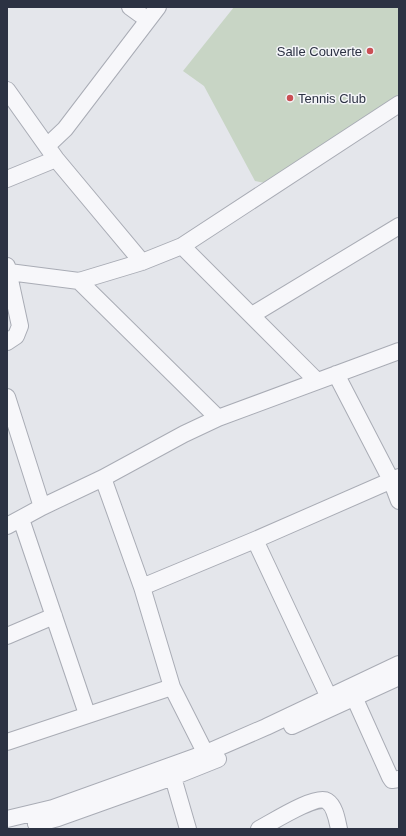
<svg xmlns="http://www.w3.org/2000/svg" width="406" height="836" font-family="Helvetica,sans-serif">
<rect width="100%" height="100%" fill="#e4e6eb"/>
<path fill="#c8d5c5" d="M234 7H399V94L265 183 255 181 204 86 183 71Z"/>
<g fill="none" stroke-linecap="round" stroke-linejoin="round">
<defs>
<path id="minor" d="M130 7 148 20
M7 90 56 159 142 262
M47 146 65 129 158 7
M7 179 56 159
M182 246 317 381
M7 266 20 326 16 336 7 342
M9 272 79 281 142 262 182 246 399 104
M79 281 218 418
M252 315 399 226
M336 374 391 480 399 501
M7 397 42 507
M103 478 142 587 172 687
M21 519 87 714
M7 526 42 507 103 478 184 434 218 418 399 351
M255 540 333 706
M142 587 255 540 399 477
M7 636 54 616
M350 688 390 777 392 780 399 779
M292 726 399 677
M7 742 172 687 210 762
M170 767 188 829
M7 819 53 808 206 753 266 727 399 664
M36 824 58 818 173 777 218 759
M259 829C271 823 316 794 327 801 335 806 337 820 339 829"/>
</defs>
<use href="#minor" stroke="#a9acb5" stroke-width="18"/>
<use href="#minor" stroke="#f7f7fa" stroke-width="16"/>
</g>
<g fill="#ca4f54" stroke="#f4f5f8" stroke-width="1.5">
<circle cx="370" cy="51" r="4"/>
<circle cx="290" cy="98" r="4"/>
</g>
<g text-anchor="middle" stroke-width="3" stroke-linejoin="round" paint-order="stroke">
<g font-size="13" fill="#2c3243" stroke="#f4f5f8" text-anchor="end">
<text x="362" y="56">Salle Couverte</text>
<text x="298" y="103" text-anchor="start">Tennis Club</text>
</g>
</g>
<rect width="406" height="836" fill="none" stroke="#2c3243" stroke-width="16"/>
</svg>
